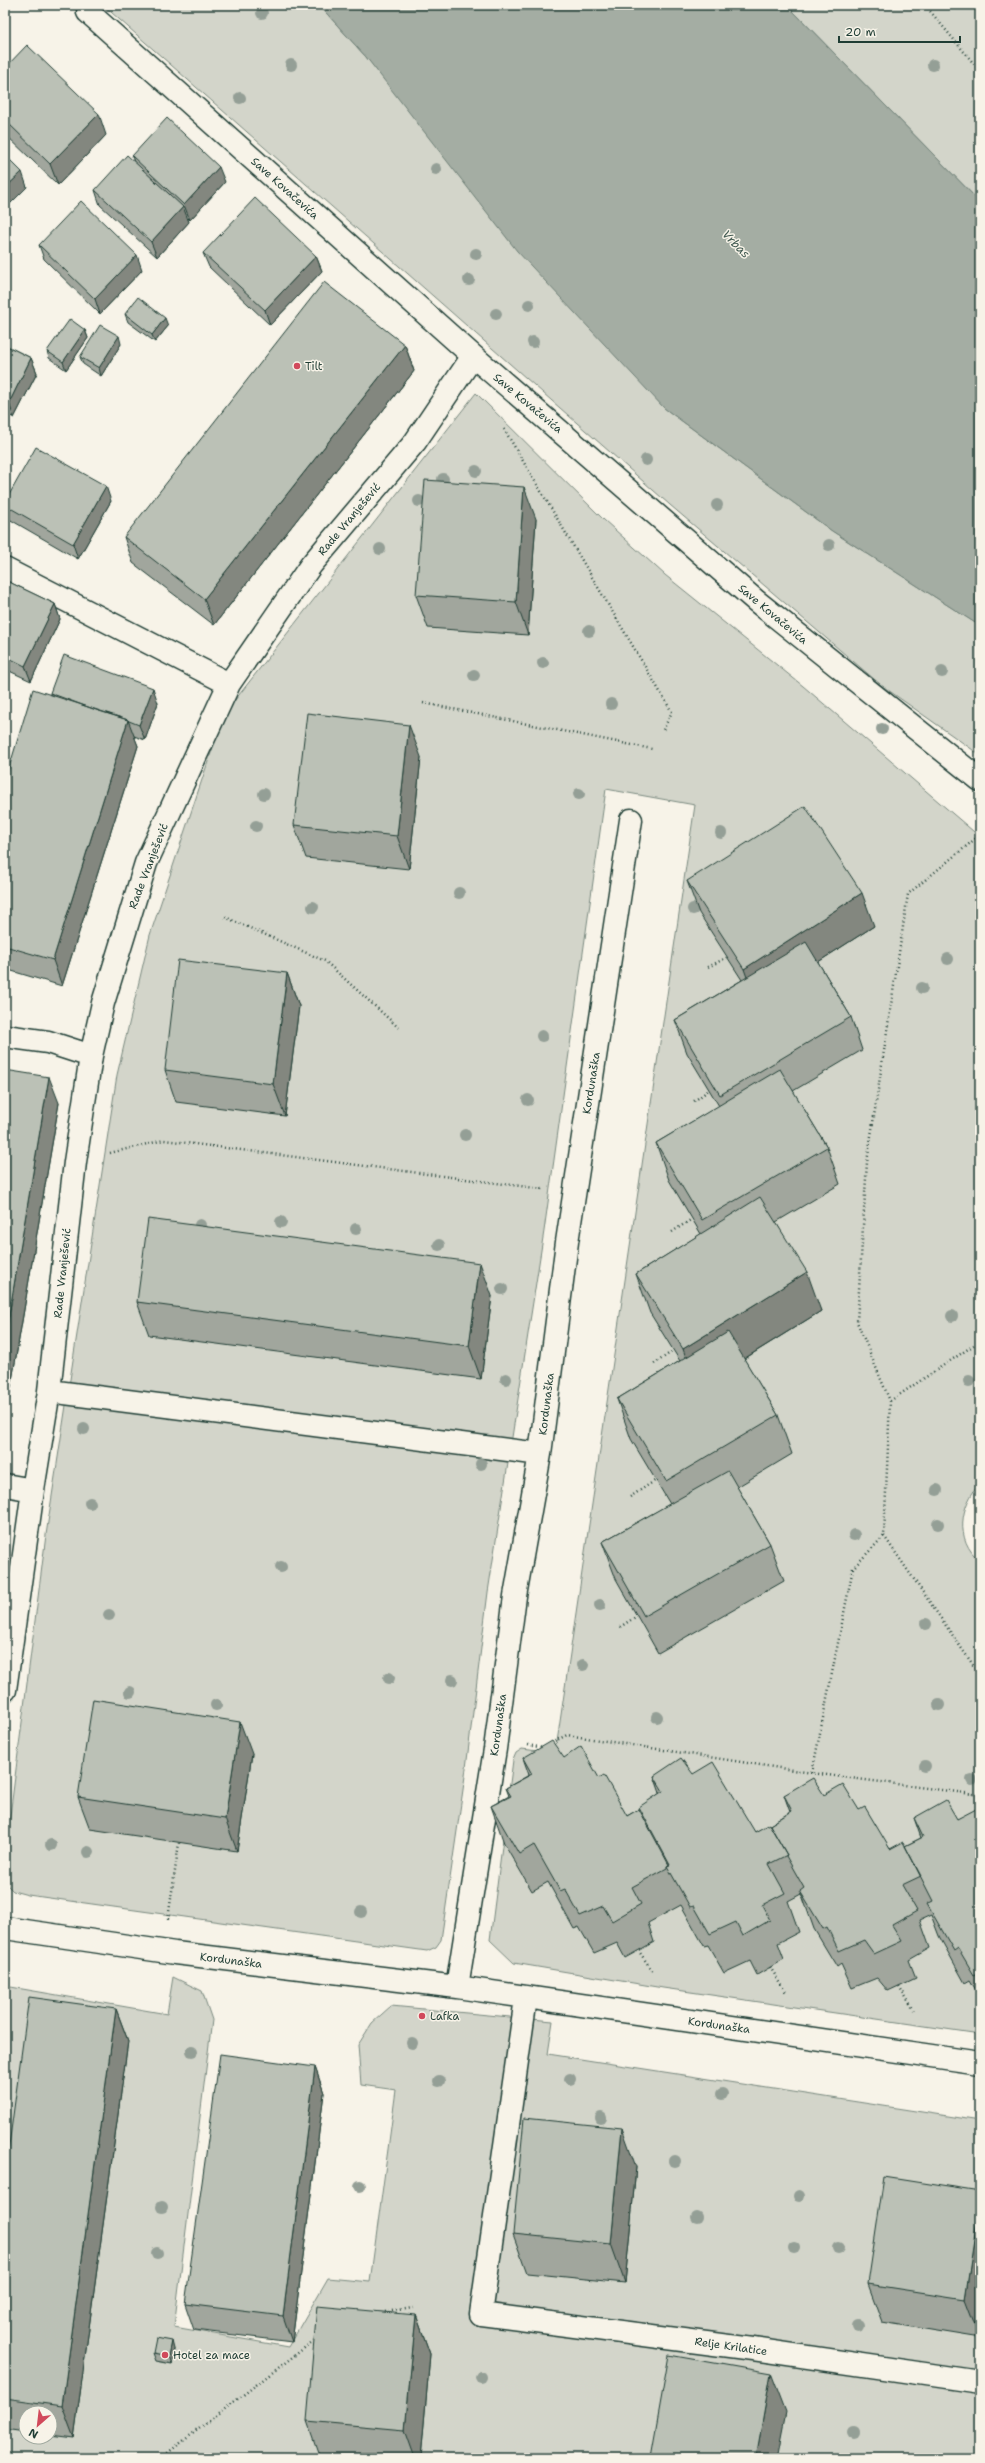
<svg xmlns="http://www.w3.org/2000/svg" width="985" height="2463" font-family="'Shantell Sans',sans-serif">
<rect width="100%" height="100%" fill="#f7f3e8"/>
<filter id="ink" filterUnits="userSpaceOnUse"><feTurbulence type="fractalNoise" baseFrequency=".025" numOctaves="2"/><feDisplacementMap in="SourceGraphic" scale="8" xChannelSelector="R" yChannelSelector="G"/><feConvolveMatrix kernelMatrix="1 2 1 2 8 2 1 2 1" color-interpolation-filters="sRGB"/></filter>
<g filter="url(#ink)">
<path fill="#d3d5ca" stroke="#79897f" fill-rule="evenodd" d="M103 5H319L366 57 664 408 832 531 980 626V755L881 685 670 505Z
M787 5H980V202Z
M476 393 604 520 665 575 803 686 980 837V1483C960 1506 954 1539 980 1561V2034L663 1988 514 1963 490 1940 513 1760 516 1753 522 1749 546 1752 557 1742 695 805 606 789 544 1231 488 1592 465 1776 441 1940 436 1947 427 1951 28 1895 13 1891 5 1883V1855L46 1535 117 1075 150 935 224 714Z
M173 1977 202 1991 212 2020 174 2327 288 2347 328 2278 370 2282 396 2090 361 2085 358 2045 372 2023 391 2006 553 2021 548 2054 980 2121V2458H5V1986L167 2014ZM26 2413H50V2437H26Z"/>
<path fill="#a4ada3" stroke="#6f8077" d="M319 5H787L980 202V626L832 531 664 408 517 251 366 57Z"/>
<g fill="none" stroke-linecap="round" stroke-linejoin="round">
<defs>
<path id="minor" d="M88 12 473 356 755 600 980 780
M5 569 229 684
M5 1036 48 1042 91 1056
M49 1391 540 1454
M5 1485 33 1490
M5 1690 33 1490 49 1391 75 1162 91 1056 103 1003 146 863 229 684 311 565 415 442 473 356
M5 1928 175 1953 457 1987 980 2063
M457 1987 495 1749 515 1596 540 1454 567 1242 631 820
M526 1998 481 2314 753 2349 980 2382"/>
</defs>
<use href="#minor" stroke="#1f3d34" stroke-width="25"/>
<path stroke="#1f3d34" stroke-width="2.5" stroke-dasharray="1 3" stroke-linecap="butt" d="M925 5 980 71
M504 429 672 712 662 732
M423 703 652 749
M225 917 325 961 399 1028
M708 967 728 957
M694 1101 709 1090
M110 1153 164 1140 543 1189
M672 1232 692 1219
M654 1364 673 1351
M890 1401 980 1341
M630 1497 656 1480
M884 1536 980 1675
M620 1627 637 1616
M551 1743 567 1735 812 1773 980 1795
M528 1745 543 1748
M812 1773 853 1568 884 1536 890 1401 857 1322 867 1162 908 894 980 835
M168 1919 179 1843
M638 1950 654 1973
M770 1967 787 1994
M899 1986 914 2010
M385 2312 413 2308
M161 2458 316 2339"/>
<use href="#minor" stroke="#f7f3e8" stroke-width="22"/>
</g>
<g fill="#949f96">
<circle cx="262" cy="13" r="6"/>
<circle cx="291" cy="65" r="6"/>
<circle cx="933" cy="65" r="6"/>
<circle cx="240" cy="98" r="6"/>
<circle cx="436" cy="169" r="6"/>
<circle cx="476" cy="254" r="6"/>
<circle cx="469" cy="280" r="6"/>
<circle cx="529" cy="305" r="6"/>
<circle cx="496" cy="314" r="6"/>
<circle cx="533" cy="342" r="6"/>
<circle cx="646" cy="460" r="6"/>
<circle cx="476" cy="471" r="6"/>
<circle cx="443" cy="479" r="6"/>
<circle cx="419" cy="501" r="6"/>
<circle cx="717" cy="505" r="6"/>
<circle cx="829" cy="545" r="6"/>
<circle cx="380" cy="549" r="6"/>
<circle cx="589" cy="631" r="6"/>
<circle cx="543" cy="663" r="6"/>
<circle cx="942" cy="672" r="6"/>
<circle cx="474" cy="675" r="6"/>
<circle cx="611" cy="704" r="6"/>
<circle cx="882" cy="729" r="6"/>
<circle cx="264" cy="794" r="6"/>
<circle cx="579" cy="794" r="6"/>
<circle cx="256" cy="826" r="6"/>
<circle cx="721" cy="833" r="6"/>
<circle cx="459" cy="893" r="6"/>
<circle cx="313" cy="907" r="6"/>
<circle cx="693" cy="909" r="6"/>
<circle cx="948" cy="959" r="6"/>
<circle cx="922" cy="988" r="6"/>
<circle cx="542" cy="1036" r="6"/>
<circle cx="528" cy="1100" r="6"/>
<circle cx="465" cy="1135" r="6"/>
<circle cx="281" cy="1222" r="6"/>
<circle cx="200" cy="1225" r="6"/>
<circle cx="356" cy="1229" r="6"/>
<circle cx="439" cy="1245" r="6"/>
<circle cx="502" cy="1289" r="6"/>
<circle cx="952" cy="1316" r="6"/>
<circle cx="506" cy="1379" r="6"/>
<circle cx="969" cy="1381" r="6"/>
<circle cx="84" cy="1429" r="6"/>
<circle cx="481" cy="1464" r="6"/>
<circle cx="937" cy="1490" r="6"/>
<circle cx="90" cy="1503" r="6"/>
<circle cx="938" cy="1524" r="6"/>
<circle cx="854" cy="1535" r="6"/>
<circle cx="281" cy="1567" r="6"/>
<circle cx="600" cy="1605" r="6"/>
<circle cx="109" cy="1615" r="6"/>
<circle cx="926" cy="1624" r="6"/>
<circle cx="583" cy="1665" r="6"/>
<circle cx="389" cy="1678" r="6"/>
<circle cx="452" cy="1680" r="6"/>
<circle cx="130" cy="1692" r="6"/>
<circle cx="216" cy="1705" r="6"/>
<circle cx="939" cy="1705" r="6"/>
<circle cx="657" cy="1717" r="6"/>
<circle cx="925" cy="1766" r="6"/>
<circle cx="972" cy="1780" r="6"/>
<circle cx="51" cy="1845" r="6"/>
<circle cx="88" cy="1852" r="6"/>
<circle cx="361" cy="1912" r="6"/>
<circle cx="412" cy="2043" r="6"/>
<circle cx="192" cy="2051" r="6"/>
<circle cx="570" cy="2079" r="6"/>
<circle cx="439" cy="2081" r="6"/>
<circle cx="722" cy="2094" r="6"/>
<circle cx="601" cy="2118" r="6"/>
<circle cx="675" cy="2161" r="6"/>
<circle cx="360" cy="2186" r="6"/>
<circle cx="799" cy="2196" r="6"/>
<circle cx="162" cy="2207" r="6"/>
<circle cx="697" cy="2218" r="6"/>
<circle cx="794" cy="2248" r="6"/>
<circle cx="838" cy="2248" r="6"/>
<circle cx="157" cy="2253" r="6"/>
<circle cx="858" cy="2326" r="6"/>
<circle cx="481" cy="2377" r="6"/>
<circle cx="853" cy="2432" r="6"/>
</g>
<path fill="#a1a69d" stroke="#1f3d34" d="M5 68 106 135 58 185 5 134Z
M132 156 225 182 190 220 187 217 189 222 157 257 100 205 95 190 134 162Z
M39 245 142 270 100 314 44 259Z
M203 253 316 256 322 271 270 325 209 267Z
M125 314 168 326 155 342 128 322Z
M85 330 88 338 66 370 49 358 47 351Z
M121 344 101 376 83 364 80 357Z
M5 345 31 358 37 373 14 418 5 413Z
M405 345 414 371 214 625 133 563 124 537Z
M111 501 78 559 9 519 5 509V502Z
M536 519 528 635 428 628 416 595Z
M5 580 55 604 60 619 31 681 5 669Z
M50 693 158 703 145 740 134 736 138 746 62 986 5 969V781L50 694Z
M421 757 409 869 306 858 294 825Z
M687 881 874 926 818 962 851 1017 862 1050 793 1091 827 1147 840 1184 776 1222 821 1311 744 1359 778 1415 792 1454 737 1487 770 1544 784 1581 658 1653 616 1579 602 1542 670 1504 631 1439 617 1399 680 1361 650 1313 636 1274 701 1234 669 1180 656 1143 719 1106 687 1053 675 1020 742 980 699 913Z
M287 973 299 1006 285 1116 176 1102 165 1070Z
M5 1070 59 1103 8 1404 5 1403Z
M492 1296 481 1379 149 1335 137 1302Z
M252 1754 237 1851 90 1829 78 1797Z
M523 1758H564L599 1778 627 1816 639 1809 660 1793 654 1776 693 1774 755 1832 770 1825 790 1812 784 1795H824L859 1810 890 1849 905 1846 921 1838 914 1818 957 1819 980 1811V1997L970 1980 965 1983 939 1936 931 1915 920 1920 930 1948 909 1960 916 1978 888 1991 877 1978 852 1988 841 1964 837 1967 814 1929 803 1898 801 1894 788 1901 799 1932 778 1943 784 1959 757 1975 750 1961 724 1973 708 1945 704 1946 681 1905 648 1923 654 1942 625 1958 617 1943 594 1953 579 1927 574 1929 548 1882 532 1891 504 1843 491 1806 509 1796 506 1788 529 1775Z
M116 2009 128 2041 74 2438 50 2435V2413H26V2432L5 2429V2175Z
M315 2067 324 2093 292 2342 194 2330 185 2304Z
M636 2167 625 2283 527 2273 513 2234Z
M980 2192V2338L882 2322 868 2284Z
M416 2315 430 2354 421 2458H320L307 2421Z
M174 2349 172 2364 156 2361 153 2353Z"/>
<path fill="#83877f" stroke="#1f3d34" d="M99 114 106 135 58 185 50 164Z
M219 167 225 182 190 220 184 205Z
M22 172 27 187 5 209V188Z
M183 207 189 222 157 257 151 242Z
M137 255 142 270 100 314 95 299Z
M316 256 322 271 270 325 265 310Z
M165 318 168 326 155 342 152 335Z
M85 330 88 338 66 370 63 362Z
M119 336 121 344 101 376 99 368Z
M405 345 414 371 214 625 204 599Z
M31 358 37 373 14 418 9 403Z
M106 486 111 501 78 559 73 544Z
M524 487 536 519 528 635 516 602Z
M55 604 60 619 31 681 25 666Z
M153 688 158 703 145 740 139 725Z
M128 720 138 746 62 986 53 960Z
M409 725 421 757 409 869 397 836Z
M862 893 874 926 756 1002 744 969Z
M287 973 299 1006 285 1116 273 1084Z
M49 1077 59 1103 8 1404 5 1396V1339Z
M480 1263 492 1296 481 1379 469 1346Z
M807 1272 821 1311 697 1388 683 1349Z
M240 1722 252 1754 237 1851 225 1819Z
M116 2009 128 2041 74 2438 62 2406Z
M315 2067 324 2093 292 2342 283 2316Z
M622 2128 636 2167 625 2283 611 2244Z
M980 2201V2338L965 2299Z
M416 2315 430 2354 421 2458H415L405 2430Z
M172 2341 174 2349 172 2364 169 2356Z
M771 2373 786 2412 777 2458H756Z"/>
<path fill="#bbc1b6" stroke="#1f3d34" d="M27 45 99 114 50 164 5 120V68Z
M167 118 219 167 184 205 132 156Z
M5 155 22 172 5 188Z
M127 155 183 207 151 242 95 190Z
M255 198 316 256 265 310 203 253Z
M81 201 137 255 95 299 39 245Z
M324 282 405 345 204 599 124 537Z
M138 297 165 318 152 335 125 314Z
M70 319 85 330 63 362 47 351Z
M100 325 119 336 99 368 80 357Z
M5 345 31 358 9 403 5 401Z
M36 447 106 486 73 544 5 505V502Z
M425 480 524 487 516 602 416 595Z
M5 580 55 604 25 666 5 656Z
M64 655 153 688 139 725 129 721 128 720 96 710 50 693Z
M33 689 128 720 53 960 5 946V781Z
M307 713 409 725 397 836 294 825Z
M805 806 862 893 744 969 687 881Z
M806 942 851 1017 720 1095 675 1020Z
M178 960 287 973 273 1084 165 1070Z
M780 1069 827 1147 702 1220 656 1143Z
M5 1070 49 1077 5 1339Z
M760 1197 807 1272 683 1349 636 1274Z
M148 1219 480 1263 469 1346 137 1302Z
M728 1332 778 1415 666 1481 617 1399Z
M728 1471 770 1544 644 1616 602 1542Z
M93 1699 240 1722 225 1819 78 1797Z
M552 1741 564 1758 581 1746 599 1778 604 1775 627 1816 639 1809 669 1865 667 1866V1868L632 1887 641 1904 612 1921 603 1906 580 1916 565 1889 560 1891 534 1845 519 1854 491 1806 511 1796 506 1788 532 1774 523 1758Z
M681 1758 693 1774 713 1762 755 1832 769 1824 787 1855 769 1864 785 1893 762 1905 770 1920 743 1936 736 1922 710 1934 694 1906 690 1907 667 1866 670 1865 639 1807 663 1791 654 1776Z
M813 1778 824 1795 843 1784 859 1810 865 1807 890 1849 903 1842 921 1876 902 1885 917 1911 892 1925 902 1941 874 1954 864 1940 839 1951 827 1927 823 1929 800 1891 804 1888 786 1856 787 1855 770 1825 792 1811 784 1795Z
M946 1800 957 1819 978 1808 980 1811V1972L974 1975 958 1948 954 1951 927 1904 933 1901 905 1846 923 1837 914 1818Z
M29 1997 116 2009 62 2406 5 2398V2175Z
M220 2054 315 2067 283 2316 185 2304Z
M524 2118 622 2128 611 2244 513 2234Z
M884 2177 980 2192V2201L965 2299 868 2284Z
M317 2306 416 2315 405 2430 307 2421Z
M156 2338 172 2341 169 2356 153 2353Z
M669 2355 771 2373 756 2458H660L651 2456Z"/>
</g>
<g fill="#d1495b" stroke="#f7f3e8" stroke-width="1.5">
<circle cx="297" cy="366" r="4"/>
<circle cx="422" cy="2016" r="4"/>
<circle cx="165" cy="2355" r="4"/>
</g>
<g text-anchor="middle" stroke-width="3" stroke-linejoin="round" paint-order="stroke">
<g font-size="11" fill="#1f3d34" stroke="#f7f3e8">
<text transform="translate(285 188) rotate(42)" y="4">Save Kovačevića</text>
<text transform="translate(528 403) rotate(40)" y="4">Save Kovačevića</text>
<text transform="translate(349 519) rotate(-50)" y="4">Rade Vranješević</text>
<text transform="translate(773 614) rotate(40)" y="4">Save Kovačevića</text>
<text transform="translate(148 866) rotate(-69)" y="4">Rade Vranješević</text>
<text transform="translate(591 1083) rotate(-81)" y="4">Kordunaška</text>
<text transform="translate(62 1273) rotate(-84)" y="4">Rade Vranješević</text>
<text transform="translate(546 1404) rotate(-83)" y="4">Kordunaška</text>
<text transform="translate(498 1725) rotate(-82)" y="4">Kordunaška</text>
<text transform="translate(231 1960) rotate(7)" y="4">Kordunaška</text>
<text transform="translate(719 2025) rotate(8)" y="4">Kordunaška</text>
<text transform="translate(731 2346) rotate(8)" y="4">Relje Krilatice</text>
</g>
<g font-size="11" fill="#1f3d34" stroke="#f7f3e8" text-anchor="start">
<text x="305" y="370">Tilt</text>
<text x="430" y="2020">Lafka</text>
<text x="173" y="2359">Hotel za mace</text>
</g>
<g font-size="12" font-style="italic" fill="#405950" stroke="#f7f3e8">
<text transform="translate(736 244) rotate(46)" y="4">Vrbas</text>
</g>
</g>
<rect width="985" height="2463" fill="none" stroke="#f7f3e8" stroke-width="20"/>
<rect x="10" y="10" width="965" height="2443" fill="none" stroke="#1f3d34" stroke-width="1.5" filter="url(#ink)"/>
<g transform="translate(38 2425) rotate(208)"><circle r="19" fill="#f7f3e8" stroke="#a1aaa0"/>
<path d="M0-3L7 15L0 10L-7 15Z" fill="#d1495b"/>
<text y="-6" font-size="11" font-weight="bold" text-anchor="middle" fill="#1f3d34">N</text>
</g>
<path d="M839 36v6h121v-6" fill="none" stroke="#1f3d34" stroke-width="2"/>
<text x="845" y="36" font-size="12" fill="#1f3d34" stroke="#f7f3e8" stroke-width="3" paint-order="stroke">20 m</text>
</svg>
